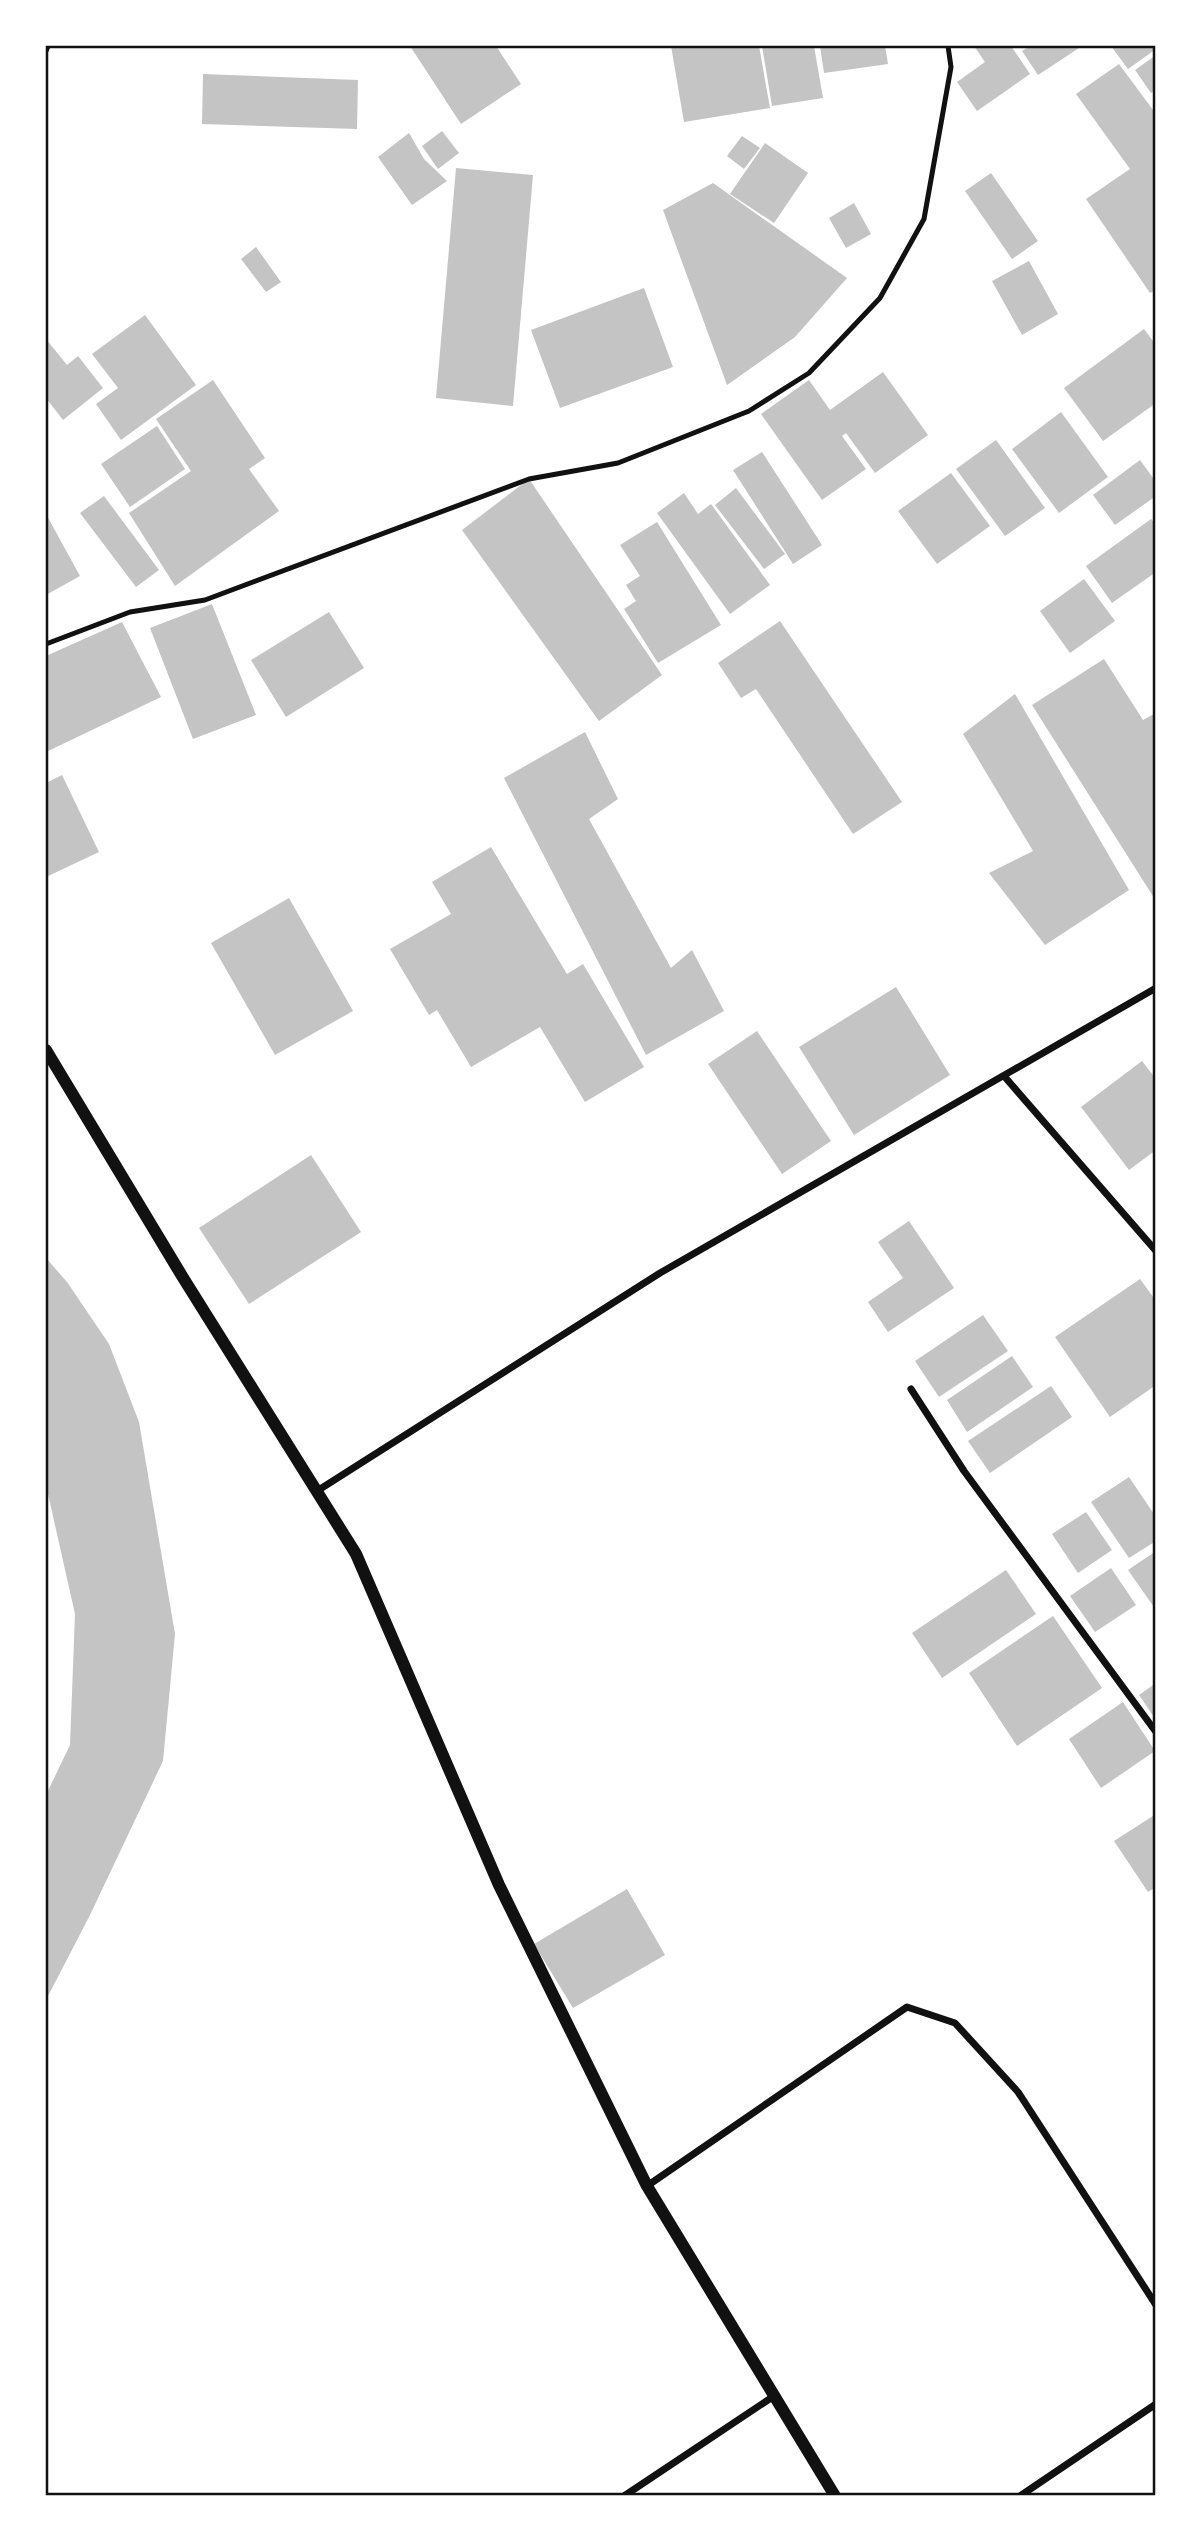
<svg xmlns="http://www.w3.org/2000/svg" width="1201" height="2541" font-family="Manrope,sans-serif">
<rect width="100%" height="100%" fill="#fff"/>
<path fill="#c4c4c4" d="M410 46H496L521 84 461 124Z
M671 46H759L770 108 684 122Z
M762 46H814L823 98 772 106Z
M820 46H885L888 64 824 73Z
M974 46H1011L1030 74 977 111 957 82 985 62Z
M1030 46H1082L1038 75 1022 51Z
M1111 46H1156V49L1128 69Z
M1156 55V90L1151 93 1135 70Z
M1119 64 1156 114V290L1150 293 1086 199 1130 169 1076 94Z
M203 74 358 80 357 129 202 124Z
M442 131 459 153 438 169 422 146Z
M409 133 424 159 447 181 412 205 378 157Z
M742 136 760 148 744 169 727 156Z
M765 143 808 173 774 223 730 194Z
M456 168 533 175 513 406 436 398Z
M991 173 1038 241 1012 259 965 191Z
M713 183 847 278 795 337 727 385 663 210Z
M854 203 871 234 846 248 829 218Z
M256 247 281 282 266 292 241 259Z
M1029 261 1058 314 1022 335 992 281Z
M644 288 673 367 560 408 531 330Z
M145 315 196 385 121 440 96 404 118 388 92 354Z
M1144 329 1156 345V403L1103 441 1064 388Z
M46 339 67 365 78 356 103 388 63 420 46 398Z
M883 372 928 435 875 473 846 433 842 436 866 469 822 500 761 414 809 380 830 410Z
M213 380 265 458 249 469 279 511 175 586 129 513 191 471 156 419Z
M1061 412 1108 477 1059 513 1012 449Z
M157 426 185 469 130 507 101 464Z
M996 440 1045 508 1005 536 956 469Z
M762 452 822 545 793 564 733 470Z
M1140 460 1156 482V496L1115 525 1093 495Z
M951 473 990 526 937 564 898 511Z
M529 479 662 675 599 721 462 530Z
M736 488 785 554 764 569 715 505Z
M684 493 698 514 711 504 770 585 730 614 657 513Z
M104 496 159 570 136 587 80 513Z
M46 514 80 576 46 595Z
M1151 519 1156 524V572L1112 603 1086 566Z
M657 522 721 625 658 663 624 609 636 601 626 585 640 576 620 545Z
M1084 579 1115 621 1070 653 1040 611Z
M212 604 256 715 193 739 150 628Z
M329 612 364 668 286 717 251 660Z
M780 621 902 802 853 834 756 689 741 698 718 663Z
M122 622 161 697 46 752V656Z
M1104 659 1143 720 1156 713V901L1032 705Z
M1015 694 1129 890 1045 945 989 873 1033 851 963 734Z
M585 732 618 799 589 819 671 968 692 950 724 1011 646 1055 504 778Z
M62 775 99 852 46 877V783Z
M491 847 567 974 583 964 644 1067 585 1102 540 1027 471 1067 437 1010 429 1015 390 949 451 914 432 882Z
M289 898 353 1011 275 1055 211 943Z
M896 987 950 1075 854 1135 799 1047Z
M757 1031 831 1141 782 1174 708 1064Z
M1142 1061 1156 1079V1150L1129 1170 1081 1107Z
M311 1155 361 1232 249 1304 199 1228Z
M909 1221 954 1288 888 1332 868 1302 903 1278 878 1242Z
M46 1258 67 1282 109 1344 139 1422 175 1634 163 1761 90 1915 48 1996H46V1795L70 1745 75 1614 46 1485Z
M1140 1279 1156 1301V1385L1110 1417 1055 1337Z
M983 1315 1008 1351 939 1397 915 1361Z
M1012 1356 1033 1387 967 1432 947 1400Z
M1051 1386 1072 1417 990 1473 968 1441Z
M1129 1477 1156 1517V1541L1129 1558 1091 1502Z
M1086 1512 1112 1550 1078 1573 1052 1534Z
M1156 1551V1610L1128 1570Z
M1111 1568 1136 1605 1095 1632 1070 1596Z
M1006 1570 1036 1614 942 1678 912 1633Z
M1053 1616 1102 1688 1017 1746 969 1673Z
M1156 1683V1720L1139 1695Z
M1123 1702 1155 1751 1101 1788 1069 1739Z
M1156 1814V1887L1148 1892 1114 1841Z
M627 1889 665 1955 573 2008 534 1944Z"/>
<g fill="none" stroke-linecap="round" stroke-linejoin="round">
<path stroke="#111" stroke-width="5" d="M46 51 48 46
M46 644 130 612 205 600 529 479 618 463 749 411 809 373 880 298 924 219 951 67 948 46"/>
<path stroke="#111" stroke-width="7" d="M1004 1076 1156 1251
M911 1389 964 1471 1156 1732
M317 1491 660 1273 1156 988
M647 2186 907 2007 955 2023 1018 2092 1156 2305
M624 2496 774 2396
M1020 2496 1156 2404"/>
<path stroke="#111" stroke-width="12" d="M46 1050 182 1276 356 1554 499 1885 647 2186 835 2496"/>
</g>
<rect width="1201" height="2541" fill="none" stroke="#ffffff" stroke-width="94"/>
<rect x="47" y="47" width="1107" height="2447" fill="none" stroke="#111" stroke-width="2.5"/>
</svg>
